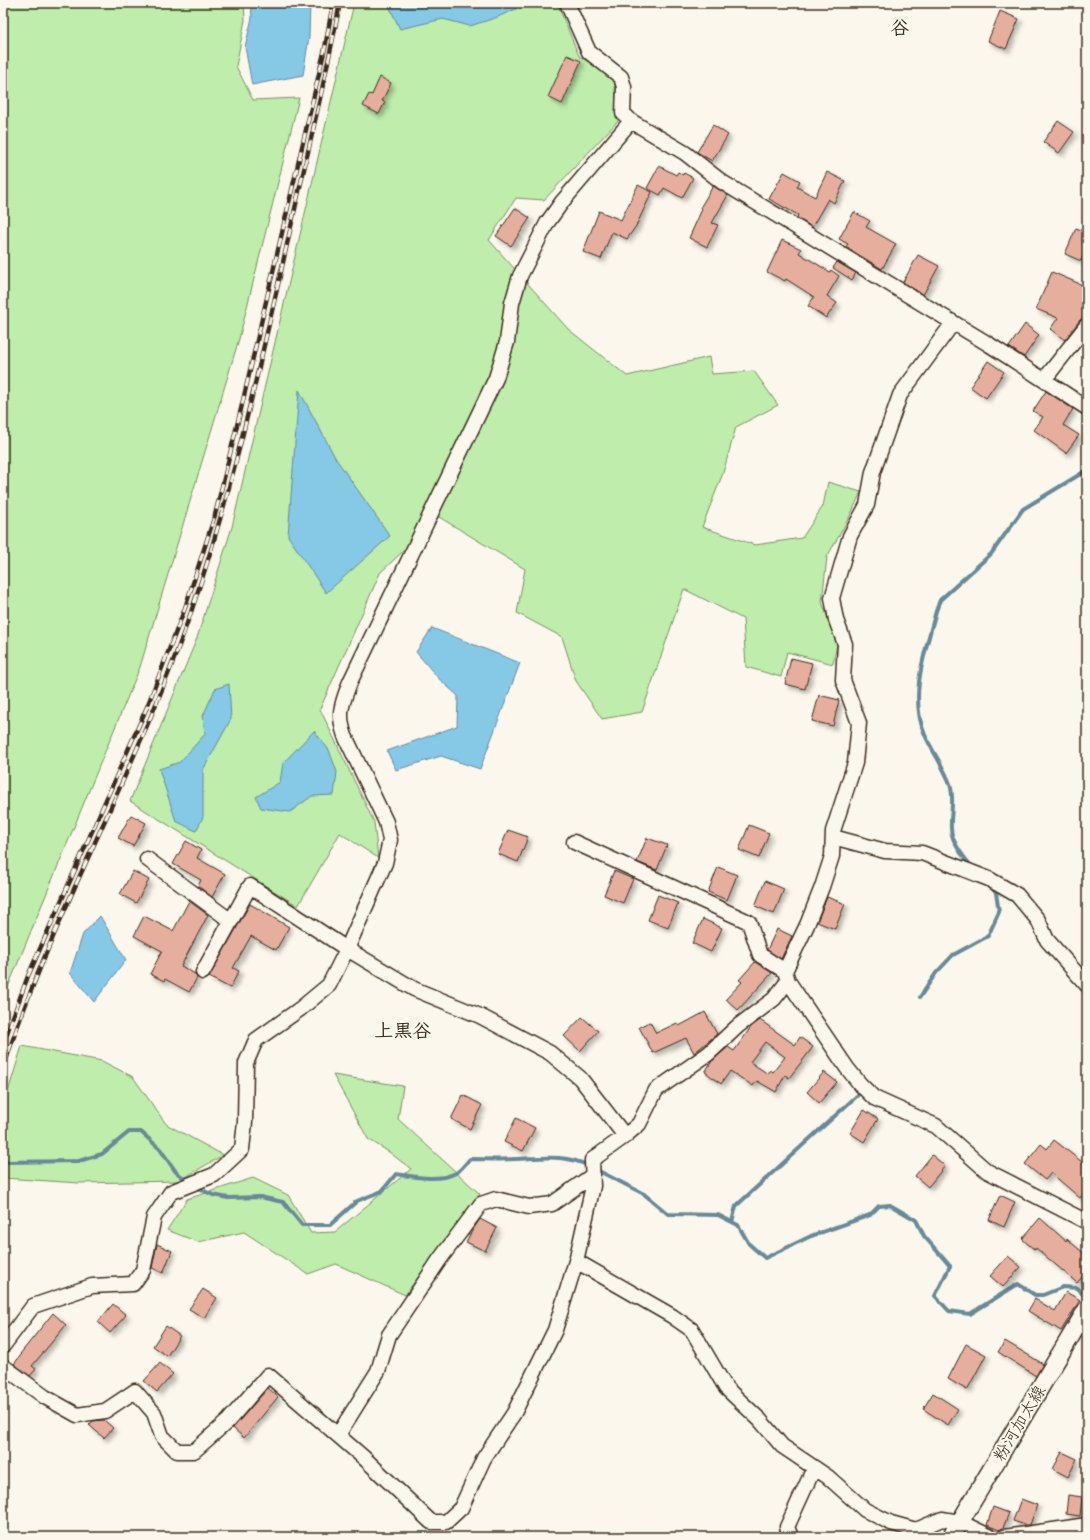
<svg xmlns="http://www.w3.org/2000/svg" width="1090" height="1540" font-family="'Indie Flower','Klee One',sans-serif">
<defs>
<filter id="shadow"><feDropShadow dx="3.5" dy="3.5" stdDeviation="2" flood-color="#0004"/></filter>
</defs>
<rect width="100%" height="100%" fill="#fbf7ec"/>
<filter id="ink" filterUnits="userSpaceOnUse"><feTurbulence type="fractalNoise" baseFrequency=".025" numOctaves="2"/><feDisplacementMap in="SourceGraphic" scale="8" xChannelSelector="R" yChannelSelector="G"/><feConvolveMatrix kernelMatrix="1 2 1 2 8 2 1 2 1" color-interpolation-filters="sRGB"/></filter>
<g filter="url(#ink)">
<path fill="#beedac" stroke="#7c8c65" d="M3 3H244L245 20 236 66 253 100 299 98 239 339 140 667 3 999Z
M354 3H557L579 56 614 78 618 121 544 200 516 198 489 240 568 329 627 376 709 357 712 374 754 371 778 405 736 427 723 473 702 527 755 545 802 538 823 506 828 482 861 492 850 516 827 557 822 602 837 644 833 664 787 652 781 677 746 667 743 619 684 589 642 712 602 719 576 681 562 637 517 613 525 569 439 517 380 573 320 709 374 822 378 858 340 833 298 906 130 801 197 638 232 527Z
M22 1046 102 1061 133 1077 166 1124 223 1155 179 1181 79 1183 3 1178V1108Z
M333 1075 403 1086 398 1119 480 1194 405 1295 336 1264 308 1274 244 1232 198 1242 167 1230 187 1199 253 1178 288 1195 311 1233 335 1232 411 1169 389 1152 368 1139Z"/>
<path fill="#85c9e7" stroke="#678997" d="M251 3H310L309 37 303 75 252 85 245 47 252 18Z
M389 3H517L516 9 495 18 470 26 443 19 400 29 389 6Z
M299 390 336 459 390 536 326 593 288 536Z
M432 628 520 663 480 769 441 756 396 770 387 751 457 726 458 696 438 678 416 652Z
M229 684 231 719 203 770V817L196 831 176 821 159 769 180 762 205 734 203 716 215 689Z
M314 731 329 750 337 772 334 795 312 796 290 812 261 808 256 797 280 782 283 763Z
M100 916 126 960 94 1002 70 973 83 934Z"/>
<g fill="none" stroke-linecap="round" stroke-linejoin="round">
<path stroke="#678997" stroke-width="4" d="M973 868C964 858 952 843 951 829 950 813 955 800 950 784 944 767 932 751 925 735 908 695 926 650 936 611L940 600 991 554 1023 509 1087 470
M920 997 936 973 953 955 988 936 999 912 996 893 990 886
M3 1162 79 1161 102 1154 129 1132H141L160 1149 176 1172 189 1182
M595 1169 644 1194 668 1214 718 1215 738 1225 749 1244 765 1258 811 1236 870 1215 879 1206 890 1205 916 1220 924 1236 950 1266 935 1296 949 1311 970 1314 1018 1284 1035 1295H1043L1063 1287 1078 1288 1084 1296
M194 1186 213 1195 228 1198 260 1197 283 1202 302 1225H330L357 1201 382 1191 396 1174C416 1177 438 1182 456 1173 461 1170 466 1163 470 1159 485 1159 501 1160 516 1159 542 1158 565 1154 589 1166
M732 1222 736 1206 860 1093"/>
</g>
<path fill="#e6af9d" stroke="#3b2a1e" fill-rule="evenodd" filter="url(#shadow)" d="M1000 11 1019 19 1006 49 988 41Z
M567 55 581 61 562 104 548 97Z
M380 77 391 83 382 101 385 102 379 114 363 106 369 94 372 95Z
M1058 121 1074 132 1059 153 1043 142Z
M713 125 728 135 712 161 697 152Z
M659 166 676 175 678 172 683 175 684 173 693 178 682 198 664 188 660 195 647 188Z
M784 172 800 181 797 187 815 197 827 172 845 181 834 203 828 199 812 227 797 218 798 215 769 199Z
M638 185 652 192 636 226 627 239 612 232 601 259 583 252 599 211 621 220Z
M713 186 728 195 712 223 718 225 707 247 689 238 702 209 700 208Z
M515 208 530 218 511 246 496 236Z
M854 212 870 221 866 227 896 244 882 269 846 247 848 244 839 239Z
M1076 228 1087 232V247L1081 261 1065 254Z
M782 240 801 249 799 253 830 272 831 270 839 276 827 296 837 303 826 318 808 306 814 297 786 279 785 281 767 272Z
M918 255 939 266 923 295 903 282Z
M837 262 856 273 852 280 833 268Z
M1052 272 1087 287V317L1080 320 1065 340 1050 329 1058 318 1036 309Z
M1025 324 1039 335 1024 357 1009 347Z
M988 361 1004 372 986 398 970 387Z
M1046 391 1073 409 1063 425 1079 435 1066 453 1034 430 1043 417 1033 411Z
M791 658 812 663 805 689 785 684Z
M819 695 839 700 833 726 812 721Z
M131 815 146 823 133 846 118 838Z
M749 825 769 833 759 858 739 850Z
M508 830 528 837 518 862 498 854Z
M647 838 667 845 657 870 637 862Z
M186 841 201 850 197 858 225 874 212 897 198 886 201 880 173 864Z
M718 867 737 875 727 900 708 892Z
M133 871 149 880 136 903 120 894Z
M614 871 633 879 623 903 604 895Z
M765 881 784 889 774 914 755 906Z
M658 895 678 903 668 928 648 920Z
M827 897 845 904 835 929 817 922Z
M189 901 208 915 181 966 195 974 197 978 189 992 165 979 164 981 150 974 162 951 134 936 144 916 173 931Z
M250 904 289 927 276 950 251 936 233 968 239 971 230 988 209 977Z
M703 919 722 928 711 952 692 943Z
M777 929 792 936 781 959 767 950Z
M755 962 772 973 738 1010 726 999 742 982 739 980Z
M705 1012 717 1034 694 1053 686 1038 653 1053 639 1027 650 1022 656 1033 677 1023 679 1026Z
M582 1017 598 1031 580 1051 564 1036Z
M760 1020 795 1045 800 1037 813 1047 789 1078 785 1075 776 1092 757 1081 753 1086 730 1071 721 1084 705 1072 712 1061 728 1047 734 1051 751 1027ZM765 1042 785 1057 773 1072 770 1070 768 1074 750 1062Z
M824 1072 837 1082 819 1103 807 1092Z
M463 1095 482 1105 470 1129 451 1119Z
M864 1110 878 1119 864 1142 850 1133Z
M516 1118 535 1128 523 1151 504 1142Z
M1054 1140 1087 1166V1190L1080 1198 1051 1173 1045 1180 1025 1164 1041 1144 1047 1149Z
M932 1155 945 1166 928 1187 915 1176Z
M1000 1195 1015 1202 1004 1227 989 1220Z
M1040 1218 1066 1241 1067 1239 1087 1256V1271L1077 1283 1036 1248 1035 1250 1022 1239Z
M480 1219 497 1228 485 1251 466 1242 472 1231Z
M157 1244 172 1251 163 1273 152 1268Z
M1008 1256 1021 1267 1003 1287 990 1276Z
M203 1289 217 1298 204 1318 189 1309Z
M1066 1292 1080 1300 1061 1331 1028 1311 1035 1299 1055 1311Z
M113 1304 126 1315 110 1333 98 1322Z
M53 1313 66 1325 32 1366 36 1369 30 1376 14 1364 21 1355 20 1354Z
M166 1326 180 1336 167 1356 153 1346Z
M1005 1341 1043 1364 1036 1376 998 1352Z
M966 1344 986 1355 967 1390 948 1379Z
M160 1363 173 1374 157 1392 144 1381Z
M268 1388 278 1397 244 1438 233 1428Z
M933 1393 958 1409 948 1425 923 1409Z
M104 1420 113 1428 104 1438 89 1425 93 1421Z
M1062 1452 1077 1459 1068 1477 1053 1469Z
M1068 1495 1082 1497 1080 1516 1066 1514Z
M1021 1499 1037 1505 1030 1525H1025L1013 1521Z
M993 1507 1009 1513 1003 1528 999 1530 987 1525Z"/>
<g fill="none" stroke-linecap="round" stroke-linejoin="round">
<defs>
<path id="minor" d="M567 3 589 52 621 77 624 87 623 113 631 121 685 153 722 182 990 345 1087 408
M953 323 900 395 873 472 867 505 850 536 832 598 836 620 845 644 843 680 859 723 855 763 833 831 832 856 822 887 807 925 785 971 788 981 847 1068 860 1084 874 1098 936 1126 987 1171 1087 1222
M1044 380 1087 325
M833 837 885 851 922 853 989 879 1017 895 1038 920 1047 940 1087 985
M574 842 749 922 760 955 785 971
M147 859 231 921
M203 972 250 886 347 949 414 989 480 1016 550 1053 580 1078 625 1136
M576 1261 672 1316 692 1330 726 1388 760 1420 782 1446 828 1477 865 1510 891 1523 916 1530 942 1519 960 1522 991 1537
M3 1346 33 1306 92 1286 133 1284 143 1270 154 1217 171 1192 214 1175 242 1149 245 1122 246 1063 256 1040 300 1009 329 985 347 949 385 863 390 840 386 822 345 736C337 713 342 704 350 682L496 378 507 342 512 303 520 276 547 223 562 202 631 121
M3 1366 45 1397 77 1415 105 1411 135 1391 154 1413 162 1436 177 1451H194L228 1421 268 1375 363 1457 431 1522H446L461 1508 484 1458 514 1413 555 1330 576 1261 593 1186 592 1160 625 1136 639 1124 656 1090 708 1054 738 1026 774 999 788 981
M338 1435 378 1371 389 1335 440 1259 481 1204 496 1199 529 1207 552 1204 593 1175
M791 1537 787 1527 814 1468
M1004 1537 1087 1525"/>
<path id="major" d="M951 1537 1087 1309"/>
</defs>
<use href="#minor" stroke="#3b2a1e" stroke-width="17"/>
<use href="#major" stroke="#3b2a1e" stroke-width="20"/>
<use href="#minor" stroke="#fbf7ec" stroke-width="14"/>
<use href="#major" stroke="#fbf7ec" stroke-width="17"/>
<defs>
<path id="rail" d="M3 1044 28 976 147 707 185 608 215 515 241 409 325 48 333 3
M3 1069C50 922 127 787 180 643 225 521 253 394 282 267 301 179 323 92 340 3"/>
</defs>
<use href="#rail" stroke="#3b2a1e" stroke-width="4.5"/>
<use href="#rail" stroke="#fbf7ec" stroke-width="3" stroke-dasharray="9" stroke-linecap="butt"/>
</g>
</g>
<g text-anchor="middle" stroke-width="3.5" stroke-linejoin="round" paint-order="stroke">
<g font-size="17" fill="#3b2a1e" stroke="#fbf7ec">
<text transform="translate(1019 1423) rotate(-59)" y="6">粉河加太線</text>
</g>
<g font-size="19" font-weight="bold" fill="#3b2a1e" stroke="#fbf7ec">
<text x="900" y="34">谷</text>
<text x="403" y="1037">上黒谷</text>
</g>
</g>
<rect width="1090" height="1540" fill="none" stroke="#fbf7ec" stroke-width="16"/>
<rect x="8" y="8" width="1074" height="1524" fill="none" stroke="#3b2a1e" stroke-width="1.5" filter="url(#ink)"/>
</svg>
